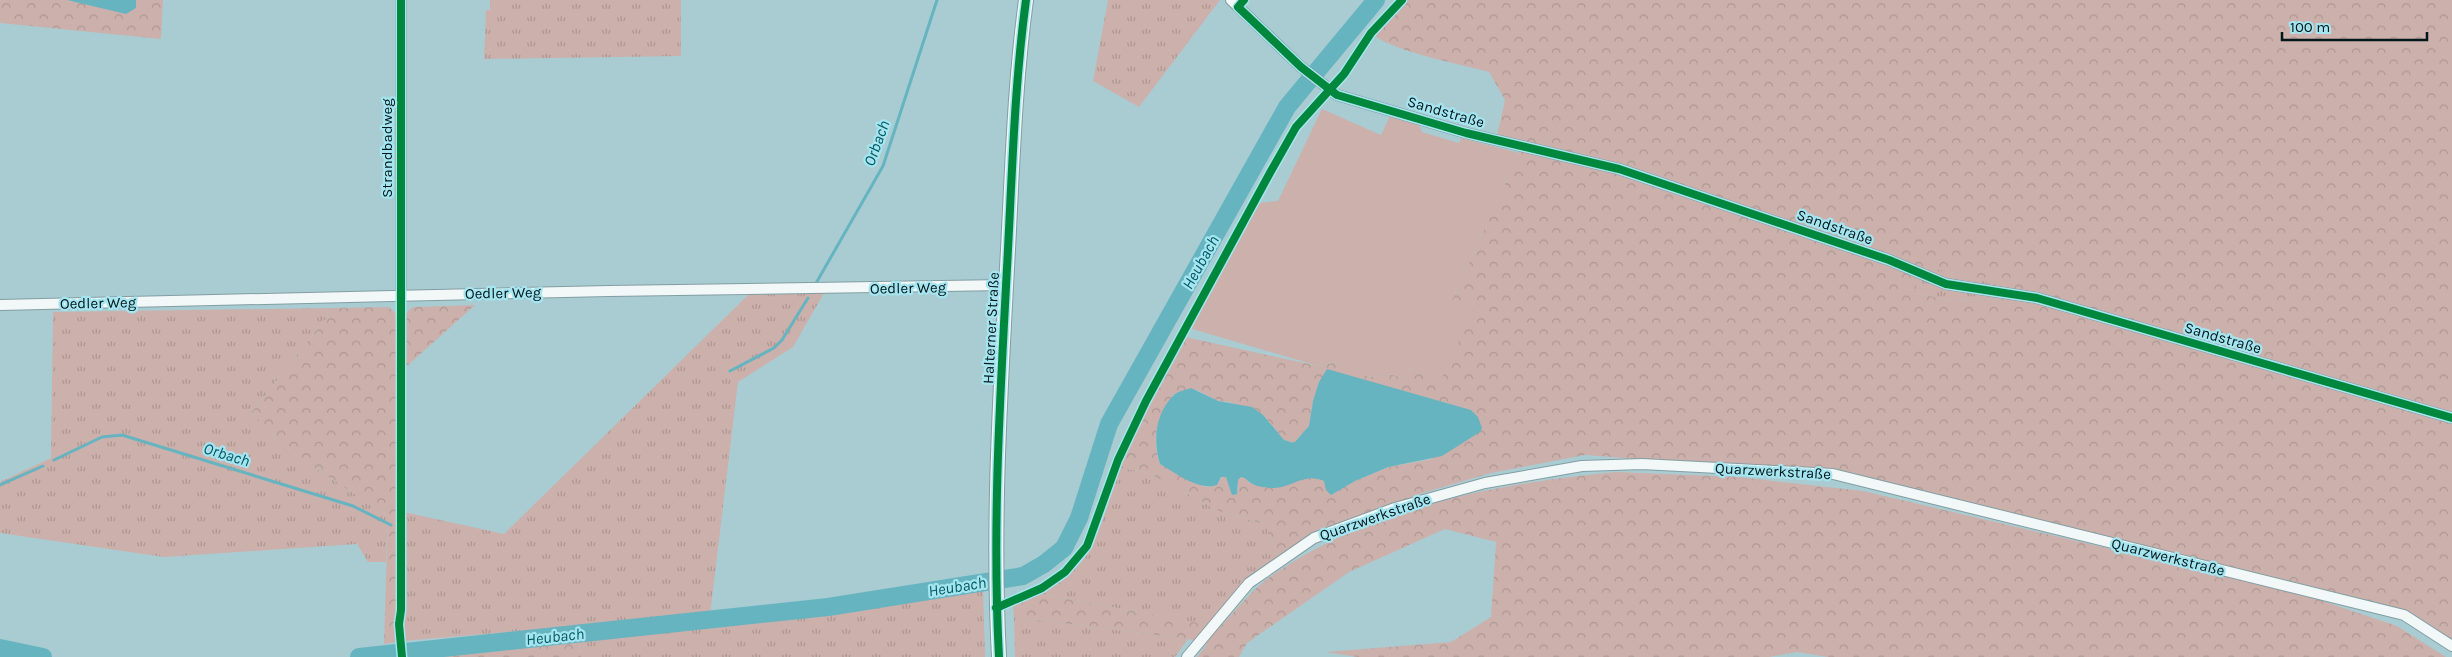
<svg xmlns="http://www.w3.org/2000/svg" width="2452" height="657" font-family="Karla,sans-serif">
<defs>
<pattern id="grass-tufts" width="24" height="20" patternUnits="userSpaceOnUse" patternTransform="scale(1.25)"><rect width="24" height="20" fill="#ccb0ac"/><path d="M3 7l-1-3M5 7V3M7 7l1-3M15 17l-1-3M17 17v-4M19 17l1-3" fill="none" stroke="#ad9793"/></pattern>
<pattern id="forest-crowns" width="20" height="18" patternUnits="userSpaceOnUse" patternTransform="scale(1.25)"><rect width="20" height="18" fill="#ccb0ac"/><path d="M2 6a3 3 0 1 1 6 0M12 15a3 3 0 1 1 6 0" fill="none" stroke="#ad9793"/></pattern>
</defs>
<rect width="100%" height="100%" fill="#a9ccd2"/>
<path fill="url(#grass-tufts)" d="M490 0H681V56L484 59 486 10H490Z
M1108 0H1220L1139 107 1093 81Z
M1889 260 1961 274 2037 298 1953 301 1915 293Z
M824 293 793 347 738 382 710 615 402 641 404 512 504 534 748 295Z
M334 308 251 413 294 454 388 516 386 562H368L357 544 164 557 0 533V482L51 458 53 312Z
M1120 468 1146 472 1221 512 1267 525 1278 557 1208 625 1041 594C1057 583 1072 574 1084 559 1099 539 1111 493 1120 468Z
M983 588 985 657H581L579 640 837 614Z
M1014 617 1188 639 1175 657H1015Z"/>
<path fill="url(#forest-crowns)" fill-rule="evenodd" d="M0 0H67L136 8V0H163L161 39 0 23Z
M1404 0H2452V644L2404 615 1833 474 1585 455 1491 473 1426 492 1368 514 1278 557 1267 525 1221 512 1146 472 1120 468 1132 435 1185 337 1318 366 1338 362 1370 377 1388 374 1405 378 1410 369 1439 383 1473 308 1452 300 1519 153 1516 145 1496 140 1505 100 1489 72C1456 63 1399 53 1373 35ZM1892 261 1961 274 2035 298 1953 301 1915 293 1918 273ZM1319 382 1432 459 1388 467 1355 481 1331 495 1324 481 1316 477 1249 483 1246 478 1241 477 1238 480V491L1229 488V480L1226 477H1222L1217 485 1206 487 1160 464C1151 437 1157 417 1174 394L1197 390 1218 401 1229 402 1263 415 1284 440 1294 443 1309 426 1313 401Z
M475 305 406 367V313L413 307Z
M389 307 396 314 399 558 396 642 384 644 388 516 294 454 251 413 334 308Z
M1616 472 1739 477 1863 491 2299 593 2397 626 2446 657H1828L1797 652 1769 657H1357L1326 652 1451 642 1491 617 1496 542 1445 529 1349 572 1247 643 1239 657H1197L1207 644 1188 639 1014 617 1013 605 1041 594 1220 627C1238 608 1255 586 1277 572 1375 506 1501 483 1616 472Z
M579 640 581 657H428Z"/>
<path fill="#ccb0ac" d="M1322 109 1381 135 1390 116 1418 123 1422 132 1459 143 1461 138 1519 153 1452 300 1474 308 1439 384 1410 369 1405 378 1388 374 1370 377 1338 362 1318 366 1189 328 1258 203 1278 201Z"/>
<path fill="#65b4c0" d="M67 0H136V8L126 14Z
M1327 369 1471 410 1478 417 1482 428 1480 432 1442 456 1388 467 1355 481 1331 495 1326 490 1324 481C1304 472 1293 487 1274 488 1267 488 1256 487 1251 483 1246 480 1247 478 1241 477L1238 480 1237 494 1232 495 1226 477H1221L1217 485C1198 491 1176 473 1160 464 1153 441 1155 414 1173 396 1177 391 1186 390 1191 388L1218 401 1252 407 1263 415 1284 440 1294 443 1309 426 1313 401 1319 382Z"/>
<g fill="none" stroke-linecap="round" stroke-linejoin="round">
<path stroke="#65b4c0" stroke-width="3" d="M815 285 883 166 937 0
M730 371 774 348 782 340 808 298
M54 460 102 437 122 435 353 506 391 525
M0 485 43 466"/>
<path stroke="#65b4c0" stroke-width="18" d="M0 648 43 657
M359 657 828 607 1023 576 1044 564 1064 548 1079 518 1109 424 1287 107 1376 0"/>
<defs>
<path id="street" d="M1231 0 1301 67 1337 95 1466 133 1619 169 1889 260 1946 284 2037 298 2452 418
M401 295V0
M0 305 609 291 1006 285
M1187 657 1249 583 1314 538 1395 508 1485 483 1582 466 1642 464 1833 474 2404 615 2452 646"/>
<path id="secondary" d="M999 657C992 527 1000 398 1007 268 1012 179 1014 88 1026 0"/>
</defs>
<use href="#street" stroke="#829ea3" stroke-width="12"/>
<use href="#secondary" stroke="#829ea3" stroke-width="16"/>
<use href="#street" stroke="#f2f7f8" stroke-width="10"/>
<use href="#secondary" stroke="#f2f7f8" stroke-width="14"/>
<defs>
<path id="cycleway" d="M401 0V610L399 624 402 657
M1244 0 1238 7 1301 67 1337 95 1466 133 1619 169 1889 260 1946 284 2037 298 2452 418
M996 608 1042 588 1065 572 1087 546 1118 460 1146 401 1271 171 1296 127 1344 74 1371 33 1402 0
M999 657C992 527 1000 398 1007 268 1012 179 1014 88 1026 0"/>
</defs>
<use href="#cycleway" stroke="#a5e5f0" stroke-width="11"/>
<use href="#cycleway" stroke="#00873e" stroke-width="8"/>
</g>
<g text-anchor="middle" stroke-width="4.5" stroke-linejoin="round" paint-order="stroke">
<g font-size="15" fill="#00171b" stroke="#a5e5f0">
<text transform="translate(1446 112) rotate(16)" y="5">Sandstraße</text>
<text transform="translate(387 148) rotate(-90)" y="5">Strandbadweg</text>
<text transform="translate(1835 227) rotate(19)" y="5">Sandstraße</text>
<text transform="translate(908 288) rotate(-1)" y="5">Oedler Weg</text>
<text transform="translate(503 293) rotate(-1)" y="5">Oedler Weg</text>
<text transform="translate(98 303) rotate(-1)" y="5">Oedler Weg</text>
<text transform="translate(991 328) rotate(-87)" y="5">Halterner Straße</text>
<text transform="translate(2223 338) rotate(16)" y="5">Sandstraße</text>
<text transform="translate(1773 471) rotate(3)" y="5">Quarzwerkstraße</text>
<text transform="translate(1375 517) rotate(-19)" y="5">Quarzwerkstraße</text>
<text transform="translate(2168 557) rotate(14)" y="5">Quarzwerkstraße</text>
</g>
<g font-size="16" font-style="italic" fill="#005a65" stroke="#a5e5f0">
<text transform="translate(876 143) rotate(-70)" y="6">Orbach</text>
<text transform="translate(1200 262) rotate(-61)" y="6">Heubach</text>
<text transform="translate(227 454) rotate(17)" y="6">Orbach</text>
<text transform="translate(957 586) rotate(-9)" y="6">Heubach</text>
<text transform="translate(555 636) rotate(-6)" y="6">Heubach</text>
</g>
</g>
<path d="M2282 32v8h145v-8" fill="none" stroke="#00171b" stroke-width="2.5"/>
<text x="2290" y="32" font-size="15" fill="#00171b" stroke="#a5e5f0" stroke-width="4" paint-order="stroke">100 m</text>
</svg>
